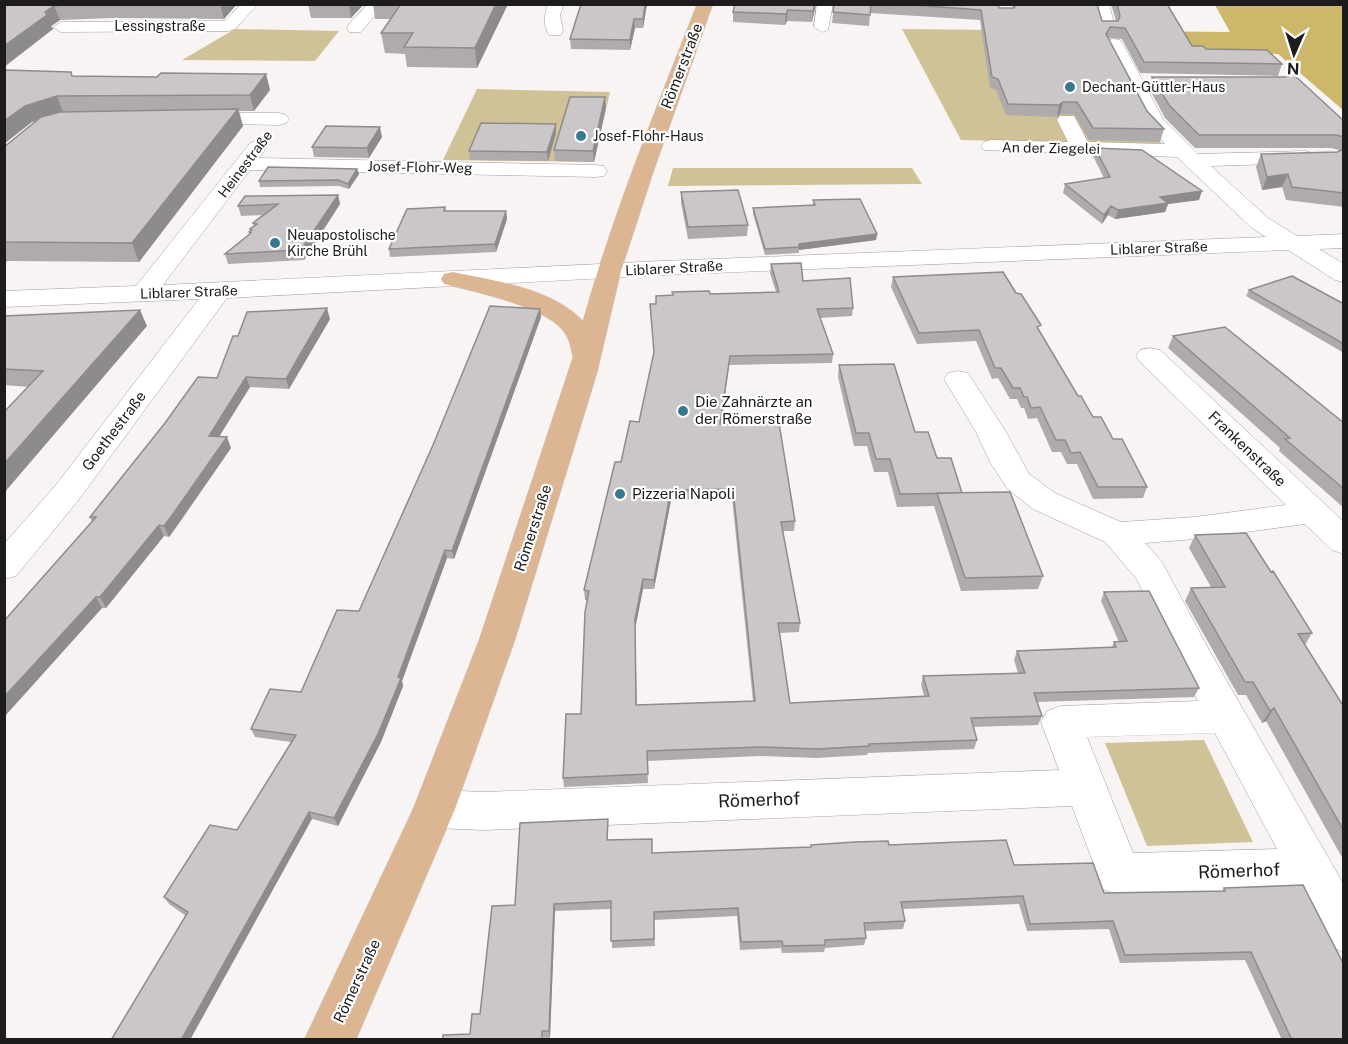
<svg xmlns="http://www.w3.org/2000/svg" width="1348" height="1044" font-family="'Public Sans',sans-serif">
<rect width="100%" height="100%" fill="#f9f4f4"/>
<path fill="#cfc296" d="M235 29 339 31 315 61 182 60Z
M902 29 1098 31 1162 145 961 140Z
M477 89 610 92 594 162 443 160Z
M673 168H912L922 184 668 186Z
M1204 740 1253 842 1147 846 1105 743Z"/>
<path fill="#cdb76b" d="M1215 5H1343V110L1278 54 1127 48 1122 31 1230 32Z"/>
<g fill="none" stroke-linecap="round" stroke-linejoin="round">
<defs>
<path id="minor" d="M241 4H258L235 29 229 31 61 32 53 27 61 22 225 21Z
M368 4H385L361 32H349L347 28 349 24Z
M548 4H564L560 15 563 31 561 35H549C543 25 544 15 548 4Z
M817 4H833L828 30 822 32 814 27Z
M1093 4H1109L1115 27 1113 30H1101Z
M1114 39 1120 40 1123 44 1163 119 1198 154 1305 151 1312 153 1315 157 1312 161 1305 163 1211 166 1268 218 1297 236 1344 234V248L1319 249 1344 264V282L1335 280 1288 250 662 275 227 298 77 502 16 576 4 579V544L55 486 199 299 4 307V291L136 286 250 143 257 141 264 143 267 147 259 158 596 165 604 166 607 171 604 176 596 177 250 170 163 285 662 261 1266 237 1252 228 1177 157 984 150 981 146 984 142 991 140 1068 142 1057 120 1060 116H1074L1088 142 1165 144 1145 122 1105 44 1108 40Z
M197 113H279L286 115 289 119 286 123 279 125 190 123 187 119 190 115Z
M1150 348 1160 350 1344 522V554L1332 550 1305 524 1195 539 1145 543 1162 562 1209 650 1344 885V952L1328 946 1298 890 1119 895 1103 889 1072 806 485 830 434 828 419 822 413 809 419 796 434 790 485 792 1059 770 1041 722 1047 711 1061 706 1198 701 1136 578 1105 542 1033 509 1007 488 990 462 976 432 944 379 948 373 958 371 968 373 1006 432 1029 474 1055 493 1121 522 1195 517 1286 505 1140 362 1136 356 1140 350ZM1215 733 1277 849 1133 853 1087 737Z"/>
<path id="major" d="M697 4H713L654 170 621 271 597 373 515 640 455 809 356 1040H304L413 809 479 640 573 357C571 350 570 341 566 335 551 307 474 292 444 284L441 279 444 274 453 272C495 281 552 288 583 321 613 213 656 109 697 4Z"/>
</defs>
<use href="#minor" stroke="#a19d9c" stroke-width="1"/>
<use href="#major" stroke="#d2d1d1" stroke-width="1"/>
<use href="#minor" fill="#fff" fill-rule="evenodd"/>
<use href="#major" fill="#dcb592" fill-rule="evenodd"/>
</g>
<path fill="#afabad" fill-rule="evenodd" d="M4 4H237L224 19 112 18 60 20 51 26 53 29 4 67Z
M308 4H364L351 18H311Z
M373 4H508L477 68 407 67 405 54 385 53 381 33 391 19H375Z
M581 4H647L643 28H635L630 50 571 49 570 39Z
M816 4 812 22 787 21 785 25 733 22V12Z
M834 4H998L999 8H1013L1012 4H1097L1102 21H1116L1111 4H1167L1192 46 1282 64 1278 76 1140 73 1122 39 1108 38 1147 111 1164 129 1160 142 1089 140 1074 114H1060L1057 117 1006 115 996 90 990 88 980 20 870 13 869 26 832 23Z
M266 74 270 90 254 111H239L243 126 139 262 7 261 4 264V147L38 120 32 122 73 76 157 77Z
M1152 77 1344 121V207L1286 200 1282 187 1262 190 1256 167 1261 154 1337 152 1339 151V150L1331 148H1195L1165 118 1149 88Z
M606 107 594 162 555 161 554 150Z
M556 124V133L548 161 470 160 469 151Z
M382 137 369 158 314 157 312 147Z
M1095 148 1199 200 1168 204 1165 212 1115 219 1108 215 1102 224 1063 193 1065 184 1104 178 1093 156Z
M357 169 359 174 349 189 339 186 260 187 259 181Z
M681 192 748 225 747 236 688 239 681 203Z
M338 195 340 204 304 260 228 264 225 254 250 234 249 232 251 231 250 229 254 227 253 223 264 215 241 216 238 206Z
M813 200 877 234 876 240 799 250V253L765 255 753 214V208L813 205Z
M445 207 446 211H506L507 219 496 252 390 257 389 249Z
M771 264 853 308 852 316 820 318 833 354 832 363 729 365 721 424 795 521 794 531H782L800 623 799 632 780 633 790 703 924 696 921 685 923 676 1018 673 1014 660 1017 651 1112 647 1114 642H1119L1101 601 1104 592 1199 688 1194 697 1037 702 1042 716 1038 725 973 727 977 740 974 749 868 753 867 755 816 758 760 756 647 761 648 783 564 787 563 778 581 714 587 600H585L584 590 621 462 639 422 654 354 650 304H656V296L672 295V292L710 294 776 292 770 273ZM732 498 753 701 637 705 635 629 643 589H654L671 500Z
M893 277 1039 330 1078 396 1093 417 1113 439 1147 487 1143 498 1093 499 1077 464H1067L1061 452H1052L1037 418 1028 419 1024 408H1021L1017 399H1010L998 378 992 379 976 341 917 344 891 287Z
M1249 290 1344 304V353L1246 296Z
M540 309 541 317 454 559 447 558 402 681 403 686 381 742 338 826 312 819 186 916 169 904 164 897 237 830 291 742 255 737 251 729 301 692 359 611Z
M4 316 147 326 29 387 4 385Z
M330 319 289 389 250 387 219 437 231 448 178 525 169 537 164 536 106 608H102L4 717 92 522 90 517 217 378Z
M1173 336 1344 423V508L1279 451 1280 448 1168 348Z
M839 365 915 432 937 458 962 493 1043 576 1038 589 961 591 934 506 897 507 888 472H874L867 446H854L838 377Z
M1195 535 1271 572 1312 633 1305 645 1344 707V861L1266 721 1262 723 1246 695H1238L1185 601 1191 588 1211 587 1189 548Z
M608 819V840L652 853 811 847V845H889L1014 865 1104 893 1222 891 1224 888 1344 1040H1282L1245 960 1120 963 1109 929 1027 931 1019 904 903 909 905 921 903 929 865 931 866 938 864 945 825 948 824 952 782 953 781 948 740 950 737 916 654 920 655 946 612 948 611 909 555 911 550 1038 470 1034 480 1014 515 905Z"/>
<path fill="#8e8b8d" d="M220 4H237L224 19Z
M349 4H364L351 18Z
M496 4H508L477 68 475 48Z
M645 4H647L643 28V19Z
M815 4H816L812 22 813 11Z
M54 6 60 20 51 26 53 29 4 67V46L45 12Z
M788 10 787 21 785 25 786 14Z
M634 19 635 28 630 50V40Z
M266 74 270 90 254 111 250 95Z
M57 96 63 112 32 122 4 144V121L25 106Z
M605 97 606 107 594 162 593 151Z
M1063 102 1060 114 1057 117 1059 105Z
M238 109 243 126 139 262 132 243Z
M556 124V133L548 161 547 152Z
M380 127 382 137 369 158 367 148Z
M357 169 359 174 349 189 348 184Z
M1288 174 1282 187 1262 190 1267 177Z
M1202 191 1199 200 1168 204 1165 212 1115 219 1118 210 1160 197Z
M338 195 340 204 304 260 301 250Z
M1111 206 1108 215 1102 224 1104 215Z
M506 211 507 219 496 252 495 244Z
M877 234 876 240 799 250V244Z
M4 255 7 261 4 264Z
M327 308 330 319 289 389 286 379Z
M540 309 541 317 454 559 452 551Z
M140 310 147 326 4 493V464Z
M730 356 729 365 720 433V424Z
M246 377 250 387 213 446 209 436Z
M227 437 231 448 169 537 164 526Z
M671 490V500L654 589V580Z
M159 525 164 536 106 608 100 597Z
M445 550 447 558 402 681 403 686 381 742 338 826 334 818 398 677Z
M643 579V589L635 629V619Z
M96 597 102 608 4 717V697Z
M1274 708 1266 721 1262 723 1270 711Z
M309 812 312 819 190 1040H181Z
M554 904 555 911 550 1038 549 1031Z"/>
<path fill="#cbc7c9" stroke="#8e8b8d" stroke-width="1.5" fill-rule="evenodd" d="M4 4H79L54 6 45 12 47 15 4 46Z
M401 4H496L475 48 404 47 413 33H381Z
M581 4H645L643 19H634L630 40 570 39Z
M735 4H815L813 11 788 10 786 14 733 12Z
M834 4H871L870 15 833 12Z
M900 4H998L999 8H1014L1016 4H1097L1102 21H1118L1120 16 1117 4H1167L1192 46H1203L1206 49 1267 50 1282 64 1144 62 1125 28 1110 27 1106 34 1147 111 1164 129 1093 128 1077 102H1063L1059 105 1008 104 998 79 992 77 981 10Z
M4 70 71 72 72 76 157 77 161 73 266 74 250 95 57 96 25 106 4 121Z
M1293 74 1344 121V137L1336 135H1199L1169 105 1152 77H1285Z
M570 97H605L593 151 554 150Z
M238 109 132 243 4 242V147L41 117 60 112Z
M481 123 556 124 547 152 469 151Z
M326 126 380 127 367 148 312 147Z
M1095 148 1142 150 1202 191 1160 197 1168 203 1118 210 1111 206 1104 215 1065 184 1110 177Z
M1344 149V193L1292 187 1288 174 1267 177 1261 154 1337 152Z
M268 167 357 169 348 184 338 180 259 181Z
M738 190 748 225 688 227 681 192Z
M338 195 301 250 225 254 251 233 249 232 252 230 250 229 257 224 253 223 278 204 238 206 245 196Z
M860 199 877 234 799 244V247L765 249 753 208 815 205 813 200Z
M445 207 444 211H506L495 244 389 249 407 209Z
M801 263 803 281 850 278 853 308 817 309 833 354 730 356 720 424 779 423 795 521 781 522 800 623H778L790 703 929 696 923 676 1025 673 1017 651 1116 647 1114 642 1127 641 1104 592 1149 591 1199 688 1034 693 1042 716 971 718 977 740 869 744V746L818 749 761 747 647 751 648 774 563 778 566 714H581L585 612 589 591 584 590 615 462H621L630 421 639 422 654 352 650 304H656V296L673 295 672 292 709 291 710 294 779 292 771 264ZM733 489 755 701 636 705 635 619 643 579 654 580 671 490Z
M1003 272 1016 293 1021 294 1041 325 1037 327 1078 396H1081L1093 417H1101L1113 439H1122L1147 487H1098L1080 452 1071 453 1065 440H1056L1040 407 1031 408 1027 397H1024L1020 388H1013L1001 368H995L979 330 919 333 893 277Z
M1292 276 1344 304V344L1249 290Z
M490 306 540 309 452 551 445 550 398 677 401 678 378 734 334 818 309 812 181 1040H111L188 912 164 897 210 825 237 830 296 735 251 729 270 689 301 692 337 610 359 611 433 445Z
M327 308 286 379 246 377 209 436 227 437 173 514 164 526 159 525 100 597H96L4 697V621L96 517H90L165 423 198 377 217 378 233 336H238L247 312Z
M140 310 4 464V412L43 371 4 369V316Z
M1225 327 1344 423V489L1285 439 1290 438 1173 336Z
M894 364 915 432H928L937 458H951L962 493 900 494 890 459H876L869 433H856L839 365Z
M1010 492 1043 576 965 578 937 493Z
M1246 533 1271 572 1273 571 1312 633 1298 634 1344 707V831L1274 708 1270 711 1253 682H1245L1191 588 1225 587 1195 535Z
M608 819 607 840 652 839V853L811 847V845L855 842 888 841 889 845 1006 840 1014 865 1093 863 1104 893 1225 891 1224 888 1303 885 1344 965V1040H1292L1251 952 1125 955 1113 921 1030 924 1023 896 901 902 905 921 864 923 866 938 825 940V945L783 946 782 941 741 942 738 908 654 912V939L611 941V901L554 904 549 1031H542V1040H443V1035L470 1034 472 1014H480L492 906 515 905 520 823Z"/>
<g fill="#3a788e" stroke="#fff" stroke-width="2">
<circle cx="1070" cy="87" r="6"/>
<circle cx="581" cy="136" r="6"/>
<circle cx="275" cy="243" r="6"/>
<circle cx="683" cy="411" r="6"/>
<circle cx="620" cy="494" r="6"/>
</g>
<g text-anchor="middle" stroke-width="4.5" stroke-linejoin="round" paint-order="stroke">
<g font-size="14" fill="#1d1b1b" stroke="#fff">
<text x="160" y="31">Lessingstraße</text>
<text transform="translate(1051 148) rotate(1)" y="5">An der Ziegelei</text>
<text transform="translate(245 164) rotate(-53)" y="5">Heinestraße</text>
<text transform="translate(420 167) rotate(1)" y="5">Josef-Flohr-Weg</text>
<text transform="translate(1159 248) rotate(-2)" y="5">Liblarer Straße</text>
<text transform="translate(674 268) rotate(-3)" y="5">Liblarer Straße</text>
<text transform="translate(189 292) rotate(-2)" y="5">Liblarer Straße</text>
</g>
<g font-size="14" fill="#1d1b1b" stroke="#fff" text-anchor="start">
<text x="1082" y="92">Dechant-Güttler-Haus</text>
<text x="593" y="141">Josef-Flohr-Haus</text>
<text x="287" y="240">Neuapostolische<tspan x="287" dy="16">Kirche Brühl</tspan></text>
</g>
<g font-size="15" fill="#1d1b1b" stroke="#fff">
<text transform="translate(682 66) rotate(-69)" y="5">Römerstraße</text>
<text transform="translate(114 431) rotate(-53)" y="5">Goethestraße</text>
<text transform="translate(1247 449) rotate(44)" y="5">Frankenstraße</text>
<text transform="translate(533 528) rotate(-72)" y="5">Römerstraße</text>
<text transform="translate(357 981) rotate(-65)" y="5">Römerstraße</text>
</g>
<g font-size="15" fill="#1d1b1b" stroke="#fff" text-anchor="start">
<text x="695" y="407">Die Zahnärzte an<tspan x="695" dy="17">der Römerstraße</tspan></text>
<text x="632" y="499">Pizzeria Napoli</text>
</g>
<g font-size="18" fill="#1d1b1b" stroke="#fff">
<text transform="translate(759 800) rotate(-2)" y="6">Römerhof</text>
<text transform="translate(1239 871) rotate(-2)" y="6">Römerhof</text>
</g>
</g>
<rect width="1348" height="1044" fill="none" stroke="#1d1b1b" stroke-width="12"/>
<g transform="translate(1294 54) rotate(183)" stroke="#ffffff" stroke-width="4.5" paint-order="stroke">
<path d="M0-4.5L10 22L0 15L-10 22Z" fill="#1d1b1b"/>
<text y="-9" font-size="16" font-weight="bold" text-anchor="middle" fill="#1d1b1b">N</text>
</g>
</svg>
